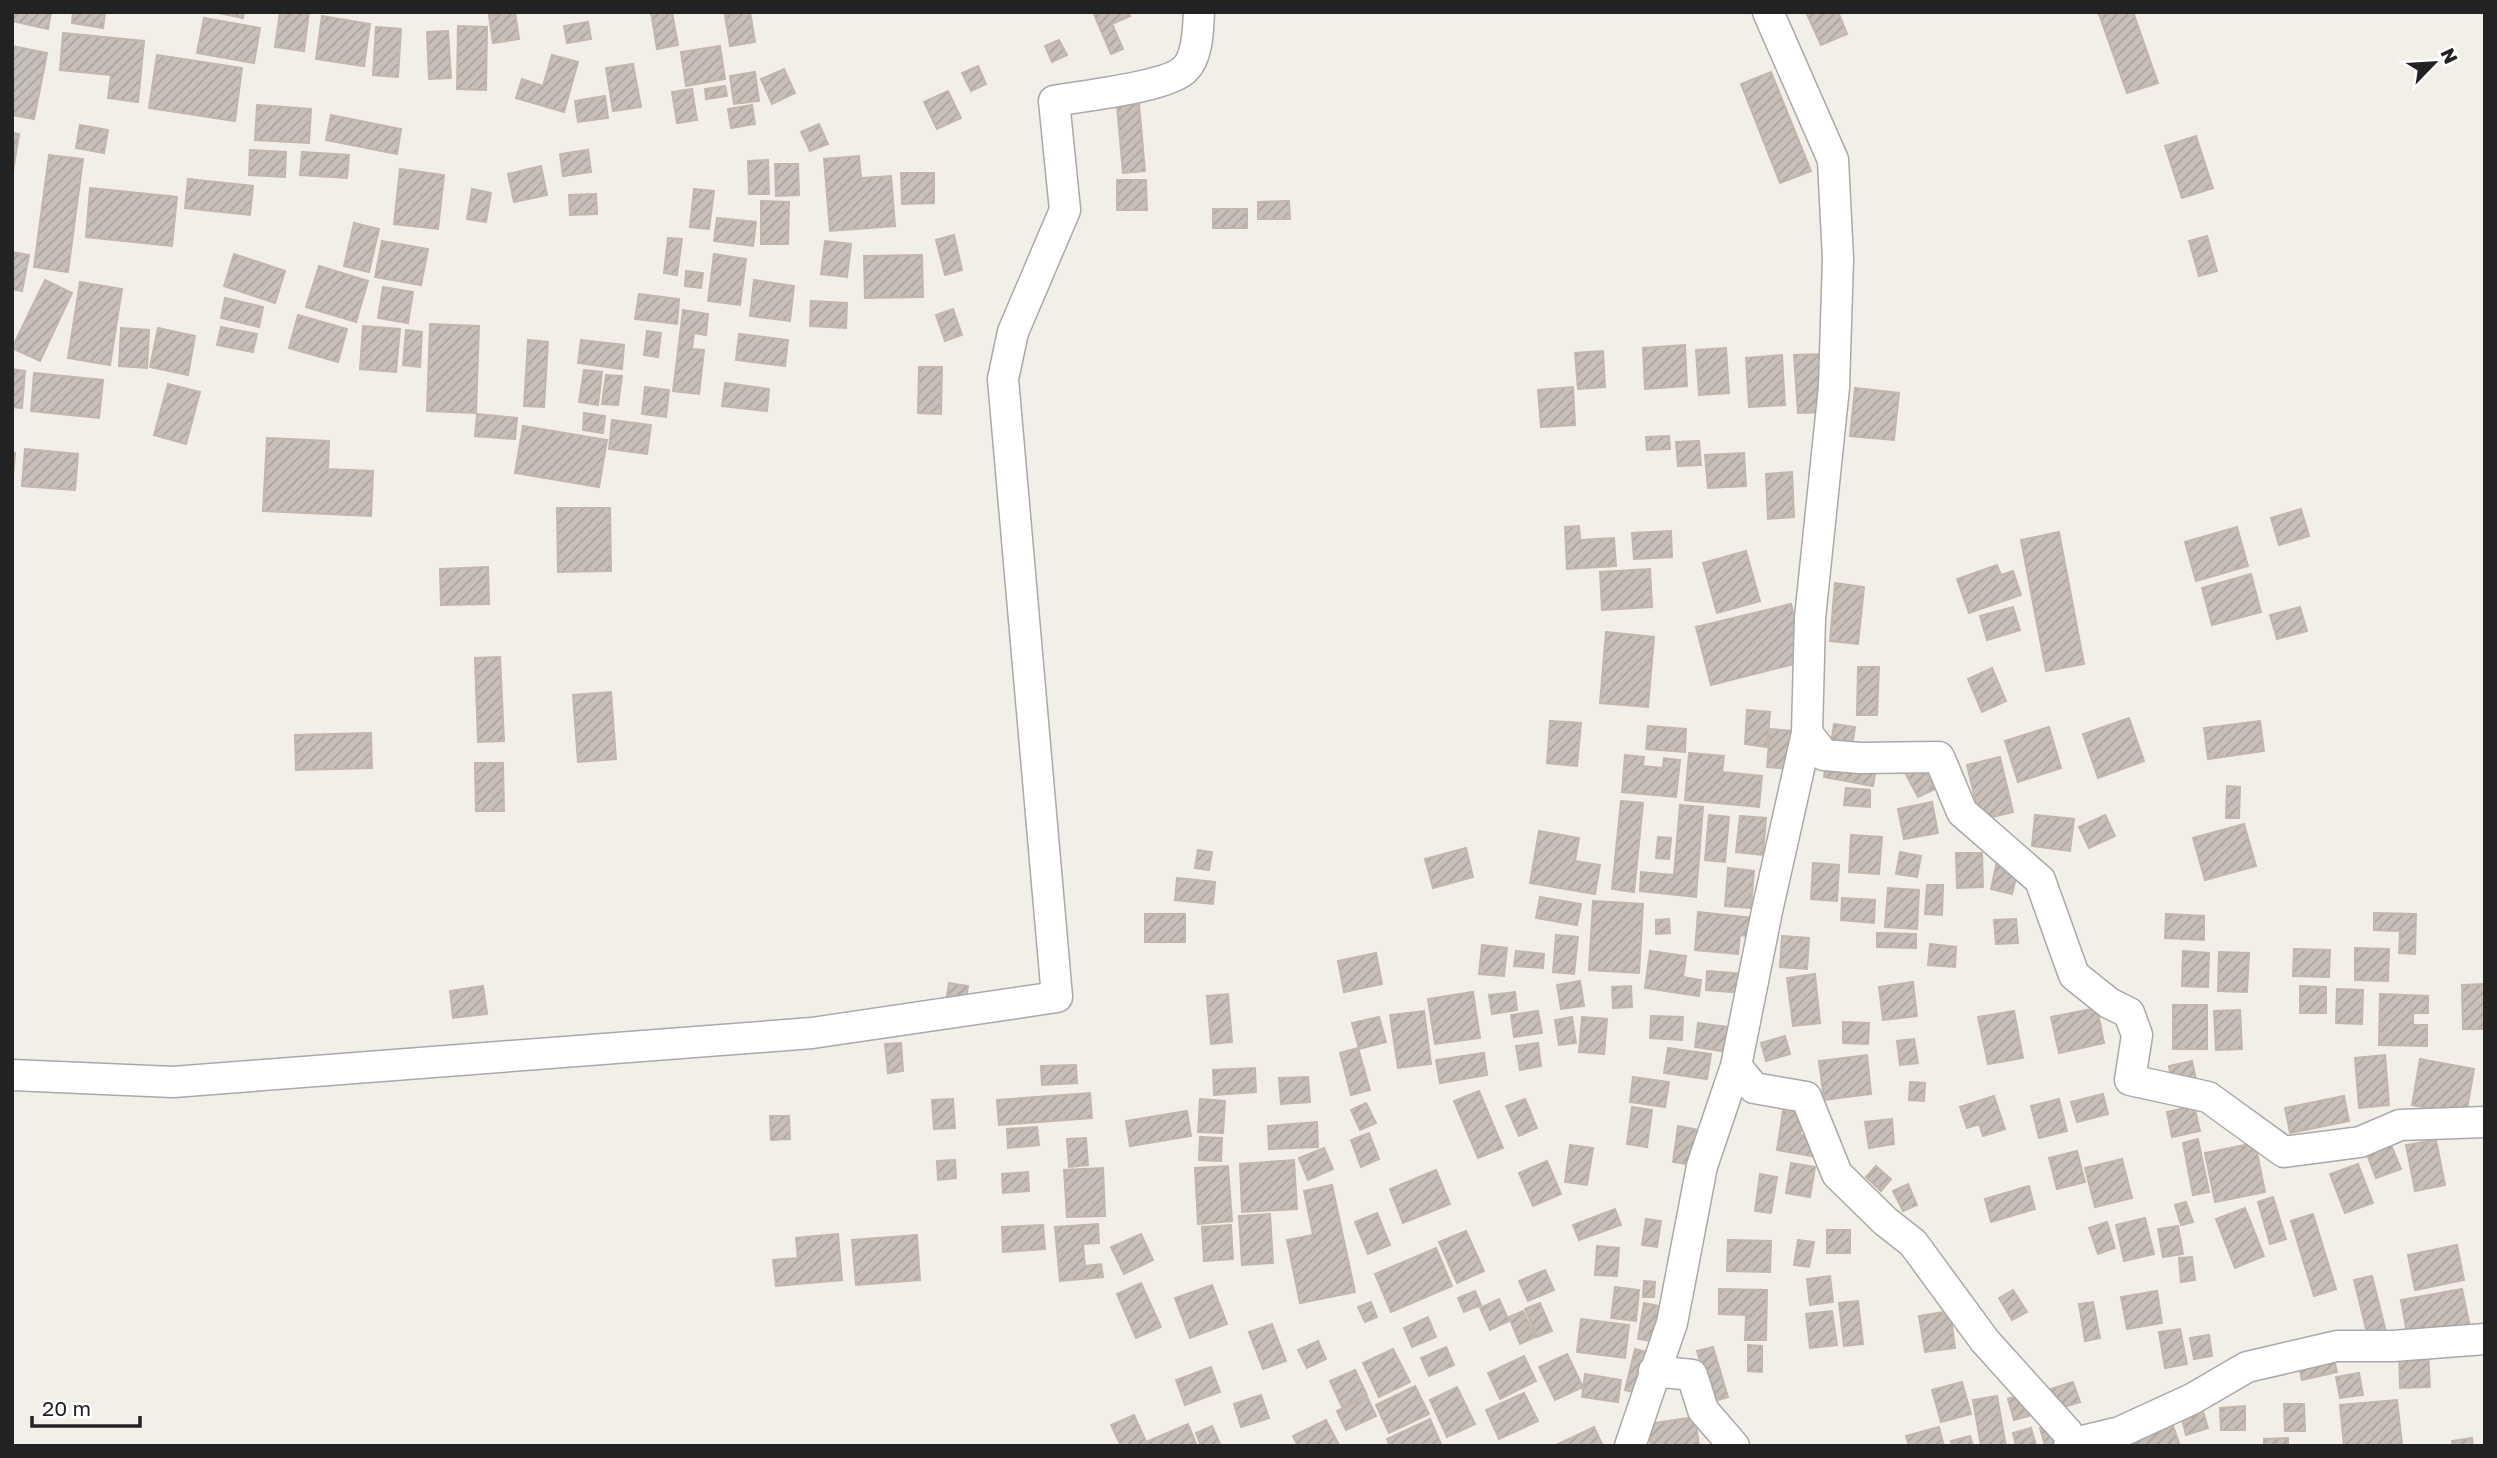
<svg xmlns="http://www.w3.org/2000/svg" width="2497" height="1458" font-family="'Golos Text',sans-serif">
<defs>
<pattern id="building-hatch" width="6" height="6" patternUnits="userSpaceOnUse" patternTransform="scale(1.75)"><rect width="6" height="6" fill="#c7bfb8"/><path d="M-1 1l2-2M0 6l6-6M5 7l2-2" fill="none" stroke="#aba49e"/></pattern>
</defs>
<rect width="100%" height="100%" fill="#f2efe9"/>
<path fill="url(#building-hatch)" stroke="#c4b6ab" stroke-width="2" d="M12 12H51L48 29 12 21Z
M73 12H105L103 28 72 23Z
M214 12H244L243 18Z
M280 12H309L304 51 275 47Z
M505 12H515L519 39 493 43 489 15Z
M651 12H672L678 45 657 49Z
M750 12 755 42 730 46 725 15Z
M1093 12H1128L1130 16 1112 24 1123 49 1111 54Z
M1806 12H1838L1847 34 1821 45Z
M2104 12H2133L2158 83 2127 93 2099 14Z
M322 16 370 24 364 66 316 59Z
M204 18 260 28 254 63 197 53Z
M588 22 591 39 567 43 564 26Z
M458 26 487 27 486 90 457 89Z
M376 27 401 29 398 77 373 75Z
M448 31 451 78 429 79 427 32Z
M63 33 144 41 138 102 108 98 111 75 60 70Z
M1059 40 1067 55 1052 62 1045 46Z
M12 46 47 53 34 119 12 115Z
M720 46 725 79 686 86 681 52Z
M157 55 242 68 235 121 149 108Z
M552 55 578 62 564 112 516 98 522 79 543 86Z
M633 64 641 107 613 111 606 68Z
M978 66 986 84 971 91 962 73Z
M784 69 795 93 772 104 761 79Z
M755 72 759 101 734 104 730 76Z
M1771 72 1811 171 1780 183 1741 84Z
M725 86 727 96 706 99 705 89Z
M692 89 697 120 677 123 672 92Z
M948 91 961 118 937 129 924 102Z
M605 96 608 118 578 122 575 101Z
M1139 104 1145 171 1123 173 1117 106Z
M257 105 311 109 309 143 255 140Z
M752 105 755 124 731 128 728 109Z
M331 115 401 129 397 154 326 140Z
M819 124 828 144 810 151 801 132Z
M80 125 108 130 104 153 76 148Z
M12 133 19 134 12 177Z
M2196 136 2213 188 2182 198 2165 146Z
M250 150 286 152 285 177 249 175Z
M588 150 591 172 563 176 560 154Z
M302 152 349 155 347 178 300 175Z
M49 155 83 159 68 272 34 267Z
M859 156 861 178 891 176 895 226 830 231 824 159Z
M768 160 769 194H749L748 161Z
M775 164H798L799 195 776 196Z
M541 166 547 195 514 202 508 174Z
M400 169 444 175 438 229 394 224Z
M901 173H934V203L902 204Z
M188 179 253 186 250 215 185 208Z
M1117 180H1146L1147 210H1117Z
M90 188 177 197 172 246 86 237Z
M472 189 491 193 486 222 467 219Z
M694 189 714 191 709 229 690 227Z
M596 194 597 214 570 215 569 195Z
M761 201 789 202 788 244H761Z
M1289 201 1290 219H1258V202Z
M1213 209H1247V228H1213Z
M717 218 756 222 753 246 714 241Z
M354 223 379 229 369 272 344 266Z
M954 235 962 270 945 275 936 240Z
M2207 236 2217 271 2199 276 2189 241Z
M668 238 682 239 677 275 664 273Z
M382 241 428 249 421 285 375 277Z
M825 241 851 244 847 277 821 274Z
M12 252 29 255 22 291 12 289Z
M234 254 285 271 275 303 224 286Z
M714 254 746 259 740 305 708 301Z
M922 255 923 297 865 298 864 256Z
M319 266 368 281 356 322 306 307Z
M686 271 703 273 701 288 685 286Z
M45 280 72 293 40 361 12 348Z
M754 280 794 286 790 321 750 316Z
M80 282 122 289 110 365 68 358Z
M383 287 413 292 408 323 378 318Z
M639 294 679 299 677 324 635 319Z
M225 298 263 307 259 327 221 318Z
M811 301 847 303 846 328 810 326Z
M953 309 962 335 945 341 936 315Z
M683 310 708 314 706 335 694 333 692 349 704 350 699 394 673 391Z
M298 315 347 329 338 362 289 348Z
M430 324 479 326 476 413 427 411Z
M363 326 400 329 396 372 360 369Z
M221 327 257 334 253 352 217 345Z
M121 328 149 330 147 368 119 366Z
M158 328 195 336 188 375 150 367Z
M406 330 422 332 420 367 403 365Z
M647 331 661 333 658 357 644 355Z
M739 334 788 340 785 366 736 360Z
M528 340 548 342 544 407 524 406Z
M581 340 624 345 622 369 578 363Z
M1685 345 1687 386 1645 389 1643 348Z
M1726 348 1729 393 1699 395 1696 350Z
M1603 351 1605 387 1578 389 1575 353Z
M1823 354 1826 412 1798 413 1794 355Z
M1782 355 1785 405 1749 407 1746 358Z
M919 367H942L941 414 918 413Z
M12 369 25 371 22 408 12 407Z
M584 370 602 372 598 405 579 402Z
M34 373 103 380 99 418 31 411Z
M606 375 622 376 618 405 602 404Z
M725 383 769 389 767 411 722 406Z
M168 384 200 392 186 444 154 435Z
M645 387 669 390 666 417 642 414Z
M1573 387 1575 425 1541 427 1538 390Z
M1855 388 1899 393 1894 440 1850 436Z
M584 413 605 416 603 433 583 430Z
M477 414 517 418 515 439 475 436Z
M612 420 651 425 647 454 609 449Z
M523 426 607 440 599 487 515 473Z
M1669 436 1670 449 1647 450 1646 437Z
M267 438 329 441 328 469 373 471 371 516 263 511Z
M1699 441 1701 465 1678 466 1676 442Z
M25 449 78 454 75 490 22 486Z
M12 452 15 453 12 487Z
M1744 453 1746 486 1708 488 1705 455Z
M1792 472 1794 517 1768 519 1766 474Z
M557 508H610L611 571 558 572Z
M2301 509 2309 536 2279 545 2271 518Z
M1579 526 1580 540 1614 538 1616 566 1567 569 1565 527Z
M2237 527 2248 566 2196 581 2185 542Z
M1671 531 1672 557 1634 559 1632 533Z
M2059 532 2084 664 2046 671 2021 540Z
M1746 551 1760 601 1717 613 1703 563Z
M1997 565 2001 575 2013 571 2021 595 1969 613 1957 579Z
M488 567 489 604 441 605 440 569Z
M1650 569 1652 607 1602 610 1600 572Z
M2251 574 2261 612 2212 625 2202 588Z
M1835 583 1864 587 1858 644 1830 641Z
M1791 604 1806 661 1711 685 1696 627Z
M2013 607 2020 630 1987 640 1980 616Z
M2300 607 2307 631 2277 639 2270 615Z
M1606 632 1654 637 1648 707 1600 703Z
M500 657 504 741 478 742 475 658Z
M1858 667H1879L1877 715H1857Z
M1992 668 2006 701 1982 712 1968 679Z
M611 692 616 759 578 762 573 695Z
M1747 710 1770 712 1767 747 1745 744Z
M2129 718 2144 761 2098 778 2083 734Z
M1550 721 1581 723 1577 766 1547 763Z
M2260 721 2264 751 2208 759 2204 728Z
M1834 724 1855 727 1851 753 1830 750Z
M1648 726 1686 729 1685 752 1646 749Z
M2049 727 2061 768 2018 782 2005 741Z
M1770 729 1795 731 1791 769 1767 767Z
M371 733 372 768 296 770 295 735Z
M1689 753 1724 756 1722 772 1762 776 1759 807 1685 800Z
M1625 755 1644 757 1643 766 1663 768 1664 758 1680 760 1676 797 1622 792Z
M2000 757 2013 812 1980 820 1967 765Z
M1827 759 1876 768 1873 786 1824 777Z
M1921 762 1935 789 1918 797 1904 771Z
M475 763H503L504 811H476Z
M2227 786 2240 787 2239 818H2226Z
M1846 788 1870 790V807L1844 805Z
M1621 801 1643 803 1634 892 1612 889Z
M1932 802 1938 833 1904 839 1898 809Z
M1680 805 1703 807 1696 897 1640 891 1641 872 1674 875Z
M1709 815 1729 817 1725 862 1705 860Z
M2035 815 2074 819 2070 851 2032 846Z
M2105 815 2115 836 2089 848 2079 827Z
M1740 816 1766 818 1763 855 1736 852Z
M2244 824 2256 866 2205 880 2193 838Z
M1539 831 1579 838 1575 861 1600 865 1595 894 1530 883Z
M1851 835 1882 837 1879 874 1849 872Z
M1658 837 1671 838 1669 859 1656 858Z
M1466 848 1473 877 1433 888 1425 859Z
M1198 850 1212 852 1209 870 1195 868Z
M1900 852 1921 856 1917 877 1896 874Z
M1956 853H1982L1983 887 1957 888Z
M1997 861 2019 866 2012 894 1991 889Z
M1813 863 1839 865 1837 901 1811 899Z
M1728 868 1754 871 1751 908 1725 906Z
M1177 878 1215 882 1213 904 1175 900Z
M1927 885H1943L1942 915 1925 914Z
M1888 888 1919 890 1917 929 1885 927Z
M1540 897 1581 904 1577 925 1536 918Z
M1842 898 1875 900 1874 923 1841 920Z
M1593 901 1643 904 1639 973 1589 970Z
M1698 912 1753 918 1752 937 1740 935 1738 954 1695 950Z
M2374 913 2416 914 2415 954 2399 953 2400 931 2374 930Z
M1145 914H1185V942H1145Z
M2166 914 2204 916V940L2165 938Z
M1669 919 1670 933 1656 934V920Z
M2016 919 2018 943 1996 944 1994 920Z
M1877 933 1916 934V948L1877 947Z
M1556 935 1578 937 1574 974 1553 972Z
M1782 936 1809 938 1807 969 1780 967Z
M1930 944 1956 947 1955 967 1928 965Z
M1482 945 1507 948 1504 976 1479 974Z
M2355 948 2389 949 2388 981 2355 980Z
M2294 949 2330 950 2329 977 2293 976Z
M1516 951 1544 954 1543 968 1514 966Z
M1650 951 1686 956 1683 977 1701 980 1699 996 1645 988Z
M2183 951 2209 953 2208 987 2182 986Z
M2219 952 2249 953 2247 992 2218 991Z
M1376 953 1382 984 1344 992 1338 961Z
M1707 971 1746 974 1744 993 1706 990Z
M1815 974 1820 1023 1793 1026 1787 978Z
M1580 981 1584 1006 1561 1009 1557 985Z
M1913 982 1917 1016 1883 1020 1879 987Z
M949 983 968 986 965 1005 946 1002Z
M2485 984V1029H2463L2462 985Z
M483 986 487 1014 453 1018 450 991Z
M1631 986 1632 1007 1613 1008 1612 987Z
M2300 986 2326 987V1013H2300Z
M2337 989 2363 990 2362 1024 2336 1023Z
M1473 992 1480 1038 1435 1044 1428 999Z
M1515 992 1517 1010 1492 1014 1489 995Z
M1228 994 1232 1042 1211 1044 1207 996Z
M2380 994 2428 996V1013H2413V1025H2427V1046L2379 1045Z
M2173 1005H2207V1049H2173Z
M2097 1008 2104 1043 2059 1053 2051 1017Z
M2240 1010 2242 1049 2216 1050 2214 1011Z
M1424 1011 1431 1064 1398 1068 1390 1015Z
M1538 1011 1542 1033 1514 1037 1511 1015Z
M2014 1011 2023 1058 1988 1064 1978 1017Z
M1651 1016 1683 1017 1682 1040 1650 1038Z
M1379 1017 1386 1042 1359 1049 1352 1023Z
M1572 1017 1576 1043 1559 1045 1555 1020Z
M1582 1017 1607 1019 1604 1054 1579 1052Z
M1843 1022 1869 1023 1868 1044 1843 1043Z
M1698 1023 1737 1028 1734 1053 1695 1047Z
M1785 1036 1790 1054 1766 1061 1761 1043Z
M1914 1039 1918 1063 1900 1065 1897 1041Z
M901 1043 903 1071 888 1073 885 1044Z
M1538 1043 1541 1066 1520 1070 1516 1046Z
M1358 1048 1370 1090 1351 1095 1340 1053Z
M1668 1048 1711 1054 1707 1079 1664 1073Z
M1484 1053 1487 1075 1440 1083 1436 1060Z
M1867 1055 1871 1094 1824 1100 1819 1061Z
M2385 1055 2389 1105 2359 1108 2355 1058Z
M2420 1059 2474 1069 2466 1115 2412 1105Z
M2192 1061 2196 1079 2172 1084 2169 1066Z
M1076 1065 1077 1083 1042 1085 1041 1066Z
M1255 1068 1256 1092 1214 1095 1213 1070Z
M1308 1077 1310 1102 1281 1104 1279 1078Z
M1633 1077 1669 1082 1665 1107 1630 1102Z
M1910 1082 1925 1083 1924 1101 1909 1100Z
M1479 1091 1503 1148 1478 1158 1454 1101Z
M1090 1093 1092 1118 999 1125 997 1100Z
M2103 1094 2108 1114 2077 1122 2071 1102Z
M1994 1096 2005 1129 1983 1136 1979 1124 1967 1128 1960 1107Z
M2344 1096 2349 1121 2290 1133 2285 1108Z
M953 1099 955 1128 934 1129 932 1100Z
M1200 1099 1225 1101 1223 1133 1198 1132Z
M1525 1099 1537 1128 1519 1136 1506 1106Z
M2059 1099 2067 1131 2039 1138 2031 1106Z
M1366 1103 1376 1123 1360 1130 1351 1110Z
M2194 1106 2200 1131 2172 1137 2167 1112Z
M1632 1107 1652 1110 1647 1147 1627 1144Z
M1187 1111 1191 1136 1130 1146 1126 1121Z
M1783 1111 1803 1113 1800 1135 1822 1138 1818 1157 1777 1150Z
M770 1116H789L790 1139 771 1140Z
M1892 1119 1894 1144 1869 1148 1865 1122Z
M1317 1122 1318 1147 1269 1149 1268 1126Z
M1678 1126 1699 1130 1694 1165 1673 1162Z
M1037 1127 1039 1145 1008 1148 1007 1129Z
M1369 1133 1379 1159 1361 1167 1351 1140Z
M1200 1137 1222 1138 1221 1161 1199 1160Z
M1086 1138 1088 1165 1069 1167 1067 1139Z
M2198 1139 2209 1192 2193 1195 2183 1143Z
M2389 1140 2401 1169 2376 1178 2365 1149Z
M2436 1140 2445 1185 2415 1191 2406 1145Z
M2255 1143 2265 1192 2215 1202 2205 1153Z
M1570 1145 1593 1148 1587 1185 1565 1182Z
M1324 1148 1333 1169 1308 1180 1299 1158Z
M2077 1151 2085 1182 2057 1189 2049 1158Z
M2122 1159 2132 1198 2095 1207 2085 1168Z
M955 1160 956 1178 938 1180 937 1161Z
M1294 1160 1297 1209 1242 1212 1240 1164Z
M1547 1161 1561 1194 1533 1206 1519 1173Z
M1791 1163 1815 1167 1810 1197 1786 1193Z
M2358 1164 2373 1203 2345 1213 2330 1174Z
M1228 1166 1232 1221 1198 1224 1195 1168Z
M1876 1166 1891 1179 1881 1191 1866 1177Z
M1103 1168 1105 1216 1067 1217 1064 1170Z
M1436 1170 1450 1204 1403 1223 1390 1189Z
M1028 1172 1029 1191 1003 1193 1002 1174Z
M1760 1174 1777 1177 1771 1213 1755 1211Z
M1908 1184 1917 1205 1903 1211 1893 1191Z
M1332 1185 1355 1292 1300 1303 1287 1240 1313 1235 1304 1191Z
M2029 1186 2035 1209 1991 1222 1985 1199Z
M2273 1197 2286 1239 2270 1244 2258 1202Z
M2186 1202 2193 1222 2181 1225 2175 1205Z
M2245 1208 2264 1256 2235 1268 2216 1219Z
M1615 1209 1621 1225 1579 1240 1573 1225Z
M1377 1213 1390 1245 1368 1254 1355 1222Z
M1270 1214 1273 1263 1242 1265 1239 1216Z
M2313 1214 2336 1289 2314 1296 2291 1221Z
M2145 1218 2154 1254 2124 1261 2116 1225Z
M1646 1219 1661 1221 1657 1247 1642 1245Z
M2107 1222 2115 1248 2098 1254 2089 1228Z
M1098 1224 1099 1243 1083 1244 1085 1266 1101 1264 1103 1277 1060 1281 1055 1227Z
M1043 1225 1045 1249 1003 1252 1002 1227Z
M1231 1225 1233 1259 1204 1261 1202 1227Z
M2178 1226 2183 1254 2163 1257 2158 1229Z
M1827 1230H1850V1253H1827Z
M1466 1231 1484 1271 1457 1283 1439 1242Z
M838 1234 842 1280 776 1286 773 1260 798 1258 796 1238Z
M1141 1234 1153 1260 1124 1274 1111 1247Z
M917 1235 920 1280 856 1285 852 1240Z
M1728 1240 1771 1241 1770 1272 1727 1271Z
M1798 1240 1814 1242 1809 1267 1794 1265Z
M2457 1245 2464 1280 2415 1290 2408 1255Z
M1597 1246 1619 1248 1617 1276 1595 1275Z
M1436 1248 1452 1286 1391 1312 1375 1274Z
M2192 1257 2195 1280 2181 1282 2179 1258Z
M1545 1270 1554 1290 1528 1301 1519 1281Z
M1830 1276 1833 1302 1810 1305 1807 1279Z
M2372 1276 2387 1336 2369 1341 2354 1280Z
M1644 1281 1655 1282 1654 1297H1643Z
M1141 1283 1161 1327 1136 1338 1117 1294Z
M1212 1285 1227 1324 1190 1338 1175 1298Z
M1615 1287 1639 1290 1636 1321 1611 1318Z
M1719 1289 1767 1290 1766 1340H1745L1746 1315 1719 1314Z
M2462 1289 2470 1327 2408 1339 2401 1300Z
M2013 1290 2027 1312 2012 1320 1999 1298Z
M1475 1291 1481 1305 1464 1312 1458 1298Z
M2157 1291 2162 1323 2127 1329 2121 1297Z
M1499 1299 1509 1321 1490 1330 1480 1308Z
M1858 1301 1863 1344 1844 1346 1839 1303Z
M1371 1302 1377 1317 1365 1322 1358 1307Z
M2093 1302 2100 1338 2085 1341 2079 1304Z
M1540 1303 1552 1331 1537 1337 1525 1309Z
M1644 1303 1664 1307 1658 1342 1638 1339Z
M1523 1311 1535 1337 1520 1344 1509 1317Z
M1832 1311 1837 1345 1810 1348 1806 1314Z
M1950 1311 1955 1348 1925 1352 1919 1316Z
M1428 1317 1436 1337 1412 1347 1404 1328Z
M1581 1319 1629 1325 1625 1358 1577 1352Z
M1272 1324 1286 1361 1263 1369 1249 1332Z
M2180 1329 2187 1364 2165 1368 2159 1332Z
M2209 1335 2212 1356 2194 1359 2190 1338Z
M1318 1341 1326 1359 1307 1368 1298 1350Z
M1748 1345 1762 1346V1372L1748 1371Z
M1446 1347 1454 1365 1429 1376 1421 1358Z
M1713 1347 1728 1397 1711 1402 1697 1351Z
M1393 1349 1410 1382 1379 1397 1363 1363Z
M1635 1349 1650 1353 1640 1394 1625 1390Z
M2428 1350 2430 1387 2400 1388 2399 1351Z
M2332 1352 2337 1372 2302 1380 2297 1359Z
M1567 1354 1583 1387 1555 1400 1539 1367Z
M1524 1356 1536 1381 1500 1399 1488 1373Z
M1211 1367 1220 1392 1185 1405 1176 1380Z
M1355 1370 1367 1395 1342 1407 1330 1381Z
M2359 1373 2363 1395 2340 1398 2336 1377Z
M1585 1374 1621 1380 1618 1402 1582 1397Z
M1962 1382 1971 1414 1941 1422 1932 1390Z
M2073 1382 2080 1402 2054 1410 2048 1390Z
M1415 1386 1429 1414 1389 1433 1376 1405Z
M1457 1387 1475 1424 1447 1437 1430 1400Z
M1524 1393 1538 1421 1499 1439 1486 1410Z
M2023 1394 2029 1416 2014 1420 2008 1399Z
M1261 1395 1269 1418 1241 1427 1234 1404Z
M1997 1396 2006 1446H1981L1973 1400Z
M1367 1397 1376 1416 1346 1430 1337 1411Z
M2397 1400 2402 1444 2344 1446 2340 1405Z
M2284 1404H2304L2305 1431H2285Z
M2201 1405 2208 1428 2186 1435 2180 1411Z
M2245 1406V1430H2221L2220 1408Z
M1134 1415 1148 1446H1121L1111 1425Z
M1695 1417 1699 1446H1651L1648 1424Z
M1430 1419 1442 1446H1390L1387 1439Z
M1326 1420 1339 1445 1298 1446 1293 1436Z
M2171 1420 2179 1443 2173 1446H2136L2132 1434Z
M1188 1424 1197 1446H1149L1148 1441Z
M1212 1426 1221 1446H1201L1196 1433Z
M2051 1426 2057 1445 2045 1446 2040 1428Z
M1594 1427 1603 1446H1554Z
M1939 1427 1944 1446H1909L1906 1436Z
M2031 1428 2036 1445 2016 1446 2013 1433Z
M1970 1436 1973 1446H1952L1951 1441Z
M2288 1438V1446H2264V1439Z
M2472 1438 2473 1446H2453L2452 1441Z"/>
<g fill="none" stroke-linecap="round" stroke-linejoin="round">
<defs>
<path id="street" d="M1807 733 1824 755 1860 758 1939 757 1962 812 2040 880 2074 975 2109 1003 2129 1013 2137 1035 2130 1080 2208 1097 2284 1152 2360 1142 2400 1125 2485 1122
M1736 1066 1754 1088 1806 1097 1837 1174 1885 1221 1913 1243 1985 1341 2067 1432 2074 1443 2069 1446
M12 1075 173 1082 812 1033 1057 997 1003 379 1013 332 1065 210 1054 101C1081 96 1169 87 1185 69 1198 57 1198 29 1199 12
M1654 1371 1692 1375 1703 1410 1734 1446
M2074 1443 2120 1432 2192 1399 2247 1367 2337 1346H2393L2485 1339
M1630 1446 1672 1323 1702 1166 1736 1066 1767 911 1807 733 1810 618 1834 387 1838 259 1833 160 1768 12"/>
</defs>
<use href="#street" stroke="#a9a9a9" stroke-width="33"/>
<use href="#street" stroke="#fff" stroke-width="30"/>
</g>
<rect width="2497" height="1458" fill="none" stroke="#222222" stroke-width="28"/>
<g transform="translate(2434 63) rotate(65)" stroke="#ffffff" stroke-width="5" paint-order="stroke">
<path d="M0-5L12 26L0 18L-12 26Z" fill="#222222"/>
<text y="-10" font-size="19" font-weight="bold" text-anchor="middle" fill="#222222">N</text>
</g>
<path d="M32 1416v10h108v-10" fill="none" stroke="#222222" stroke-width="3.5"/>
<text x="42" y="1416" font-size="21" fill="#222222" stroke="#ffffff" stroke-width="5" paint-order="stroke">20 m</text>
</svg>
